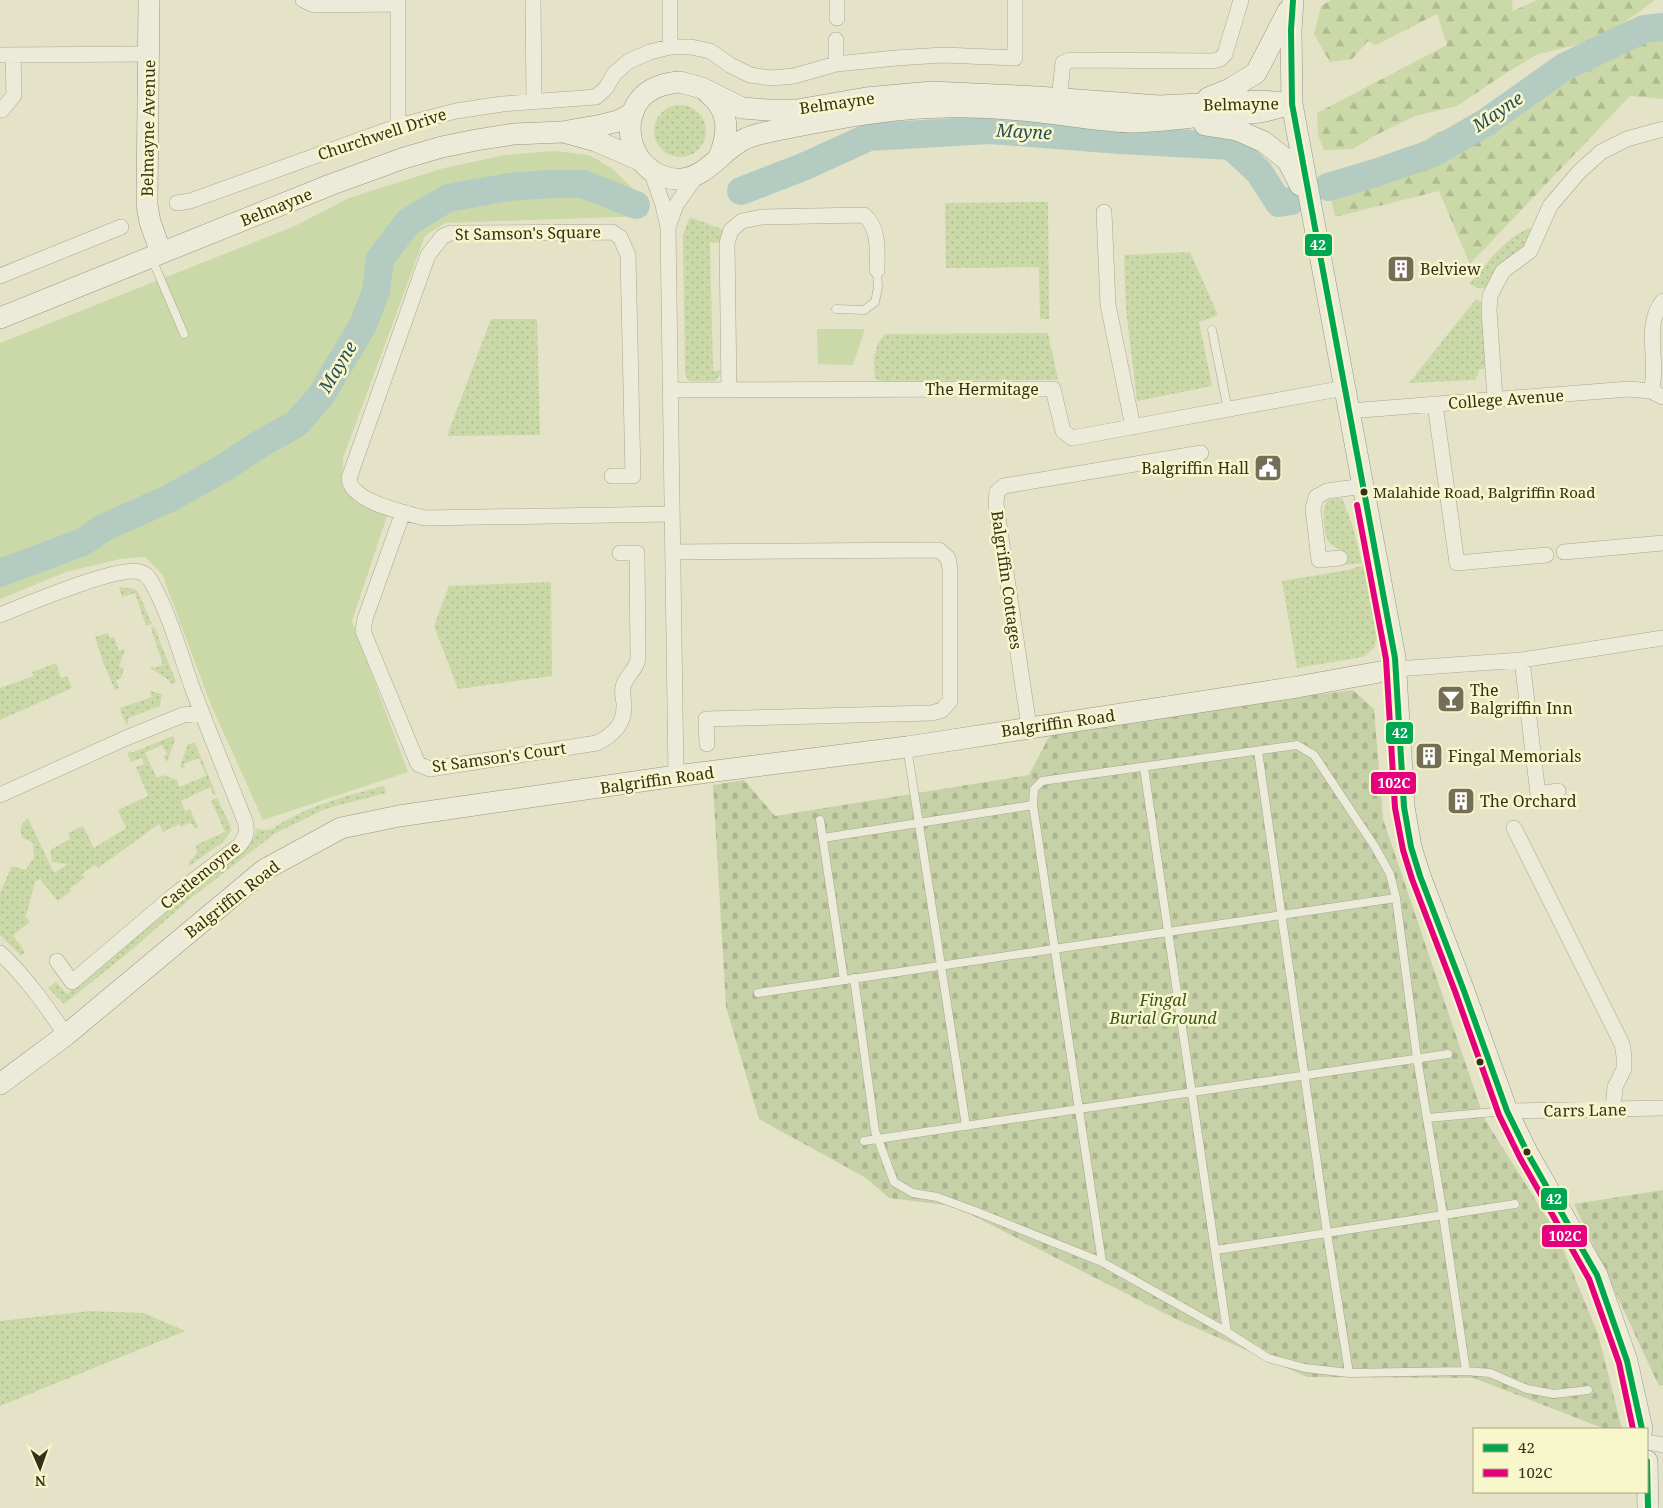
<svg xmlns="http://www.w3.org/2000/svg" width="1663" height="1508" font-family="'Noto Serif',serif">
<defs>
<pattern id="grass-dots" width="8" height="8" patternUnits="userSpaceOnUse" patternTransform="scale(1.25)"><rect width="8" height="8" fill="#cbd8a8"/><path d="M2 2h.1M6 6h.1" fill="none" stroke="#afba90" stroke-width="1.8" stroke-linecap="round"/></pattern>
<pattern id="forest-firs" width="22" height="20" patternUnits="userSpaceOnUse" patternTransform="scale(1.25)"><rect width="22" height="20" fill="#cbd8a8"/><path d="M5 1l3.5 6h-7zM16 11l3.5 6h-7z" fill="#afba90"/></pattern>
<pattern id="cemetery-stones" width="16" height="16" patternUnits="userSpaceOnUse" patternTransform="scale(1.25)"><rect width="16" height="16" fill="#c7d1a8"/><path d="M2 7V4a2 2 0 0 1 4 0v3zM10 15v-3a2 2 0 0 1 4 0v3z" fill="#acb490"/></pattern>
</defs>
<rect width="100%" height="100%" fill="#e4e3c7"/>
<path fill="url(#grass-dots)" d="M654 131a26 26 0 1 1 52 0a26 26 0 1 1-52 0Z
M1048 202 1049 319H1040L1039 267 946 268 945 203Z
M690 217 726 231 722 243 710 242 713 371 724 370 715 381H689L685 375 683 235Z
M1529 228 1531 229 1527 242 1488 286C1482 291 1476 287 1469 284 1487 263 1503 240 1529 228Z
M1190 252 1218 315 1199 322 1212 386 1137 401 1126 309 1124 255Z
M1476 299 1482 303V306L1485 369H1479L1478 376 1476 377V380L1409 383Z
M491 319H537L540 435 447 436Z
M1048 333 1058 380 882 381 875 379C873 364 873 344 886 334Z
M1342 498 1352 524 1362 563 1344 565 1343 551C1338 549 1332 546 1329 542 1324 535 1320 504 1329 500 1332 498 1338 499 1342 498Z
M1364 565 1378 632 1374 648 1363 657 1297 668 1282 581 1348 570Z
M551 582 552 676 458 689 434 626 449 586Z
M119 587 135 589 139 594 152 624 146 626 135 593 122 597Z
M154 626 176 682 171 684 169 680 150 668 153 666 154 668 163 665 151 628Z
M108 633 109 638 114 637 119 651 125 649 119 667 124 668 121 678 116 681 119 688 115 690 103 662 95 637Z
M56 663 61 678 67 676 72 688 0 720V688L34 676 32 672Z
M150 691 162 694 160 706 128 718V723L126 725 120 708 152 697Z
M173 736 175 740 167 762 163 756 167 754 162 745 145 753 157 778 163 775 177 780 179 787 206 776 199 758 184 764 185 767 183 768 180 767 188 744 195 743 216 794 214 796 210 787 181 801 185 811 190 809 198 827 195 829 192 824 189 823 181 827 179 824 163 832 159 824 98 868 95 865 82 874 85 878 70 888 71 891 58 901 40 879 35 882 27 912 25 916 30 922 13 935 25 952 21 956 0 935V893L12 866 26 870 31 861 34 859 33 843 22 837C19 829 21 823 28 818L54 873 68 864 52 862 50 850 70 839 68 833 83 826 94 848 126 828 118 810 148 796 136 767 144 764 142 758 131 762 127 753 130 751 131 753Z
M384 786 386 793 325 809 274 834 191 898 128 953 64 1004 48 988 56 982 67 994 190 891 249 846 254 837 256 829 266 830 272 829C307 806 344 796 384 786Z
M217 798 230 825 231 831 223 842 189 866V862L197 853 196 845 225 832 211 800Z
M90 1311 144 1313 185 1331 0 1406V1321Z"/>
<path fill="url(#forest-firs)" d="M1331 0H1512L1513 11 1537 0H1655L1602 39 1538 54 1506 73 1457 106 1415 116 1372 137 1353 149 1324 150 1318 135 1317 113 1447 45 1437 14 1376 45 1368 41 1352 59 1330 62 1314 34 1321 6Z
M1663 20V99L1630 96 1470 264 1439 191 1335 217 1327 180 1332 177 1406 153 1433 135 1459 123 1517 88 1581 70 1586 56 1644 24Z"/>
<path fill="url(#cemetery-stones)" d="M1353 690 1374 709 1383 819 1484 1118 1557 1234 1598 1334 1622 1429H1605L1474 1378 1307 1377 1176 1319 954 1206 889 1198 866 1178 759 1119 726 1007 713 785 744 780 775 816 1029 775 1053 729Z
M1663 1190V1385L1659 1386 1574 1204Z"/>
<path fill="#cbd8a8" d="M554 151 589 155 610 167 641 196 647 216 445 223 425 236 343 458 342 486 356 502 387 516 352 621 408 772 263 820 211 705 162 574 145 557 120 559 66 572 0 599V343L295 226 349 198 444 168 506 155Z
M817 329H865L853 365 818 364Z"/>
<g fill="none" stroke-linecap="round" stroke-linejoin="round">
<path stroke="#b4cbc1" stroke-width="28" d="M1328 187 1375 173 1433 153 1485 123 1564 67 1644 29 1663 27
M741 191 803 167 869 137 990 130 1120 140 1231 146 1259 172 1279 203 1291 201
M0 573 83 542 103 528 168 499 222 469 260 444 296 424 320 397 363 325 376 291 380 259 408 222 448 198 509 187 550 184H583L636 205"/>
<defs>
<path id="lane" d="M152 259 184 334
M836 309 864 310 875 302 878 287 877 270
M1212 330 1228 410
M907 747 966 1126
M1258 751 1327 1233 1349 1373
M1144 768 1227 1332
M1033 805 1102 1262
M820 820 844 980
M823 838 1033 805 1034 789 1042 781 1297 745 1314 755 1375 847 1390 874 1396 898 1417 1058 1443 1215 1466 1371
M854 978 875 1131 894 1182 913 1193 937 1197 975 1211 1102 1262 1227 1332 1268 1358 1305 1368 1349 1373 1466 1371 1490 1373 1527 1389 1554 1394 1588 1390
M758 993 1396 898
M1427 1118 1505 1111
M864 1141 1448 1054
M1216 1250 1515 1204"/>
<path id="street" d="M303 0 314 5 398 4
M398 0V126
M533 0 534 101
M670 0V47
M837 18V0
M0 55 149 54
M836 64V40
M1059 99 1063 63 1070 60 1213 61 1220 59 1225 54 1241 0
M0 110H2L14 95 13 55
M651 171 663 205 668 227 676 776
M177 203 190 201 398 126 456 111 502 104 596 97 606 88 614 74 629 61 650 52 670 47H691L710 51 730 65 750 75 771 78 794 76 836 64 896 58 943 55 1015 58V0
M1104 212 1108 305 1133 427
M668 227 676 205 697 175
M0 276 121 227
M670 390 1053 389 1063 431 1072 438 1344 388
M729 390 727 243 731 230 742 221 762 217 864 215C880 229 877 251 877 270
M1651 391C1660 362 1642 327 1663 301
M1495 399 1489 310 1490 296 1498 280 1503 271 1530 251 1550 206 1579 172 1601 152 1627 139 1663 129
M1435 404 1457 563 1546 555
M1349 411 1629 389 1651 391 1663 397
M612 476H633L628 255 620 237 612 232 451 233 443 236 428 255 349 478C350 502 406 513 425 518L672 514
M403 512 365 619 363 631 418 764 430 769 597 743C615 734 625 723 624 703 623 698 622 691 623 687 625 677 636 670 638 659L637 553H620
M673 552 939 550 948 558 950 569V701L942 710 932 713 706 719 707 744
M1564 552 1663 543
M1340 558 1319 560 1313 509 1316 497 1327 491 1364 486
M0 615C25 605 119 565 140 572 147 574 150 579 153 585 170 616 180 653 192 687 209 732 227 776 245 821 248 832 246 837 239 846L173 896 72 982 57 961
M1522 660 1538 794 1558 791
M1396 669 1522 660 1663 638
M1029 727 996 504 997 492 1004 486 1201 453
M0 795 126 738 183 715 202 713
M1514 828 1622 1044 1624 1056V1069L1615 1087 1613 1109
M0 953C26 977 46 1006 66 1035
M1507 1111 1663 1108
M1647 1442 1663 1445"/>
<path id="secondary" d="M149 0 147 205 150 222 161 253
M1293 0 1291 30 1292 104 1395 658 1404 807 1411 847 1420 876 1464 991 1507 1111 1528 1154 1597 1275 1627 1361 1642 1429
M680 82 702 88 742 108 767 110H797L866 98 932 92 1037 97 1159 106 1263 101 1292 104C1283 106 1274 109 1265 111 1247 115 1228 113 1210 115 1183 118 1155 122 1128 122 1092 120 1057 113 1021 110 973 105 920 106 872 113 841 117 812 123 782 129 769 132 752 134 741 141 720 153 707 176 682 179 669 180 655 175 646 166 628 149 624 118 641 98 651 87 667 83 680 82Z
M708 93C730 110 729 133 719 157
M1208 98 1230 89 1256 73 1288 11
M1205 125 1237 130 1264 142 1288 161 1300 185
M567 133 596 141 640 160
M0 318 330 185 404 158 442 147 476 140 514 134 562 132 602 125 618 121 633 113
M0 1084 66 1035 264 870 341 828 399 816 676 776 907 747 1297 687 1396 669
M1647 1461 1648 1508"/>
</defs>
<use href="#lane" stroke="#a9a691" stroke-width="9"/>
<use href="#street" stroke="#a9a691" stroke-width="16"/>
<use href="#secondary" stroke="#989581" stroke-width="22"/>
<use href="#lane" stroke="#ecebda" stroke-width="8"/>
<use href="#street" stroke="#ecebda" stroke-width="15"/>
<use href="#secondary" stroke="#ecebda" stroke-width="21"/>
<defs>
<path id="bus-1" d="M1293 0 1291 30 1292 104 1395 658 1404 807 1411 847 1420 876 1464 991 1507 1111 1528 1154 1597 1275 1627 1361 1642 1429
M1647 1461 1648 1508"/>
<path id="bus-2" d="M1357 505 1386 659 1395 808 1403 850 1412 879 1456 994 1499 1115 1520 1158 1589 1279 1619 1363 1633 1429"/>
</defs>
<use href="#bus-1" stroke="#f8f6cb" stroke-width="10"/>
<use href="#bus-2" stroke="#f8f6cb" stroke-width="10"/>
<use href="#bus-1" stroke="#00a651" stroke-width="6"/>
<use href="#bus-2" stroke="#e5007d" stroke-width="6"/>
</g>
<defs>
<symbol id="building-square" viewBox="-11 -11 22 22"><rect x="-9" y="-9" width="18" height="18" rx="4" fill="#746e57" stroke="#f8f6cb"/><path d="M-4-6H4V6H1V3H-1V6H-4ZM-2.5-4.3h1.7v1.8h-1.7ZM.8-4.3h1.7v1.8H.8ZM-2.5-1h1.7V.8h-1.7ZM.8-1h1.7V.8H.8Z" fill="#fff"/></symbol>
<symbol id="civic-square" viewBox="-11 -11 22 22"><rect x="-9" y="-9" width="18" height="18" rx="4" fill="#746e57" stroke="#f8f6cb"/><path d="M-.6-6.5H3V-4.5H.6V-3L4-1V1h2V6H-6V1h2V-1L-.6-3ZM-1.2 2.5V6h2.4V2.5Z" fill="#fff"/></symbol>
<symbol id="bar-square" viewBox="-11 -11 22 22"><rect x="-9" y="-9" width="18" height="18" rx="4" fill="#746e57" stroke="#f8f6cb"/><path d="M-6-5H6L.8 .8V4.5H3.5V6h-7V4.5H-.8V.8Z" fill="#fff"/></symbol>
</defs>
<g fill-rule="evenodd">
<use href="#building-square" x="1385" y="253" width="32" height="32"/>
<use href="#civic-square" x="1252" y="452" width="32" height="32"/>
<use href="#bar-square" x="1435" y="683" width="32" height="32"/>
<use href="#building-square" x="1413" y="740" width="32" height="32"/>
<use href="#building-square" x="1445" y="785" width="32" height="32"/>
</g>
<g fill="#372f1a" stroke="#f8f6cb" stroke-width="2">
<circle cx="1364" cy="492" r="4.5"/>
<circle cx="1480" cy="1062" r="4.5"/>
<circle cx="1527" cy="1152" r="4.5"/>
</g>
<g text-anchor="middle" stroke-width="5" stroke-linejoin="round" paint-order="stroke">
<g font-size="15" fill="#372f1a" stroke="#f8f6cb" text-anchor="start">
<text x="1373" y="498">Malahide Road, Balgriffin Road</text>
</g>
<g font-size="16" fill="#372f1a" stroke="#f8f6cb">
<text transform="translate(837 103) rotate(-8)" y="6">Belmayne</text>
<text transform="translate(1241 104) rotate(-1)" y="6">Belmayne</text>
<text transform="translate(148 128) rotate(-89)" y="6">Belmayne Avenue</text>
<text transform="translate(382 134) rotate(-18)" y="6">Churchwell Drive</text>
<text transform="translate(276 207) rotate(-22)" y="6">Belmayne</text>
<text transform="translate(528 233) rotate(-1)" y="6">St Samson's Square</text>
<text x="982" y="395">The Hermitage</text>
<text transform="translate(1506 399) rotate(-4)" y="6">College Avenue</text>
<text transform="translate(1007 580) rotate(82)" y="6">Balgriffin Cottages</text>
<text transform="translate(1058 723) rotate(-8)" y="6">Balgriffin Road</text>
<text transform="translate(499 757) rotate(-8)" y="6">St Samson's Court</text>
<text transform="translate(657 780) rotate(-8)" y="6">Balgriffin Road</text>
<text transform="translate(200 875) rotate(-39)" y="6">Castlemoyne</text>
<text transform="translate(232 899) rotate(-38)" y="6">Balgriffin Road</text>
<text transform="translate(1585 1110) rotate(-1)" y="6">Carrs Lane</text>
</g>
<g font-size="16" fill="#372f1a" stroke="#f8f6cb" text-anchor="start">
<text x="1420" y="275">Belview</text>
<text x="1249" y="474" text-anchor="end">Balgriffin Hall</text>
<text x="1470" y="696">The<tspan x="1470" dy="18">Balgriffin Inn</tspan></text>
<text x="1448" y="762">Fingal Memorials</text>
<text x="1480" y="807">The Orchard</text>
</g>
<g font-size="16" font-style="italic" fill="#3a541f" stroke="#f8f6cb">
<text x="1163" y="1006">Fingal<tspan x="1163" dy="18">Burial Ground</tspan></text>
</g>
<g font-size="18" font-style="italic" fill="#284f58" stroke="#f8f6cb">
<text transform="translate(1498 112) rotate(-34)" y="6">Mayne</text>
<text transform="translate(1024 132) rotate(3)" y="6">Mayne</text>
<text transform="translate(338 367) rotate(-59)" y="6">Mayne</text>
</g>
</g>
<g stroke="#f8f6cb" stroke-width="2">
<rect x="1304" y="233" width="29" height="24" rx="5" fill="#00a651"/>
<rect x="1385" y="721" width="29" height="24" rx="5" fill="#00a651"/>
<rect x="1370" y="771" width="47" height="24" rx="5" fill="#e5007d"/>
<rect x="1540" y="1187" width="28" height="24" rx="5" fill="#00a651"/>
<rect x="1541" y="1224" width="47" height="24" rx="5" fill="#e5007d"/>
</g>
<g font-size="14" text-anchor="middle" font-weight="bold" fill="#fff">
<text x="1318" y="250">42</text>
<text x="1400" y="738">42</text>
<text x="1394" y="788">102C</text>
<text x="1554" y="1204">42</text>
<text x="1565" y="1241">102C</text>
</g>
<rect x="1473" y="1428" width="175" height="65" fill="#f8f6cb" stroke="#aba684"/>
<rect x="1483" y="1444" width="25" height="8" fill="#00a651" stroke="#aba684"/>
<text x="1518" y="1453" font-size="15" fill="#372f1a">42</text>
<rect x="1483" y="1469" width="25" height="8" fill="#e5007d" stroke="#aba684"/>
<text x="1518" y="1478" font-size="15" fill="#372f1a">102C</text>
<g transform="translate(40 1468) rotate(178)" stroke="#f8f6cb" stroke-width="4" paint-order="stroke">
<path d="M0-4L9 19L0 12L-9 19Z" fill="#372f1a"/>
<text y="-8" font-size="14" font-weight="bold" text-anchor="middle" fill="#372f1a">N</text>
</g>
</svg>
